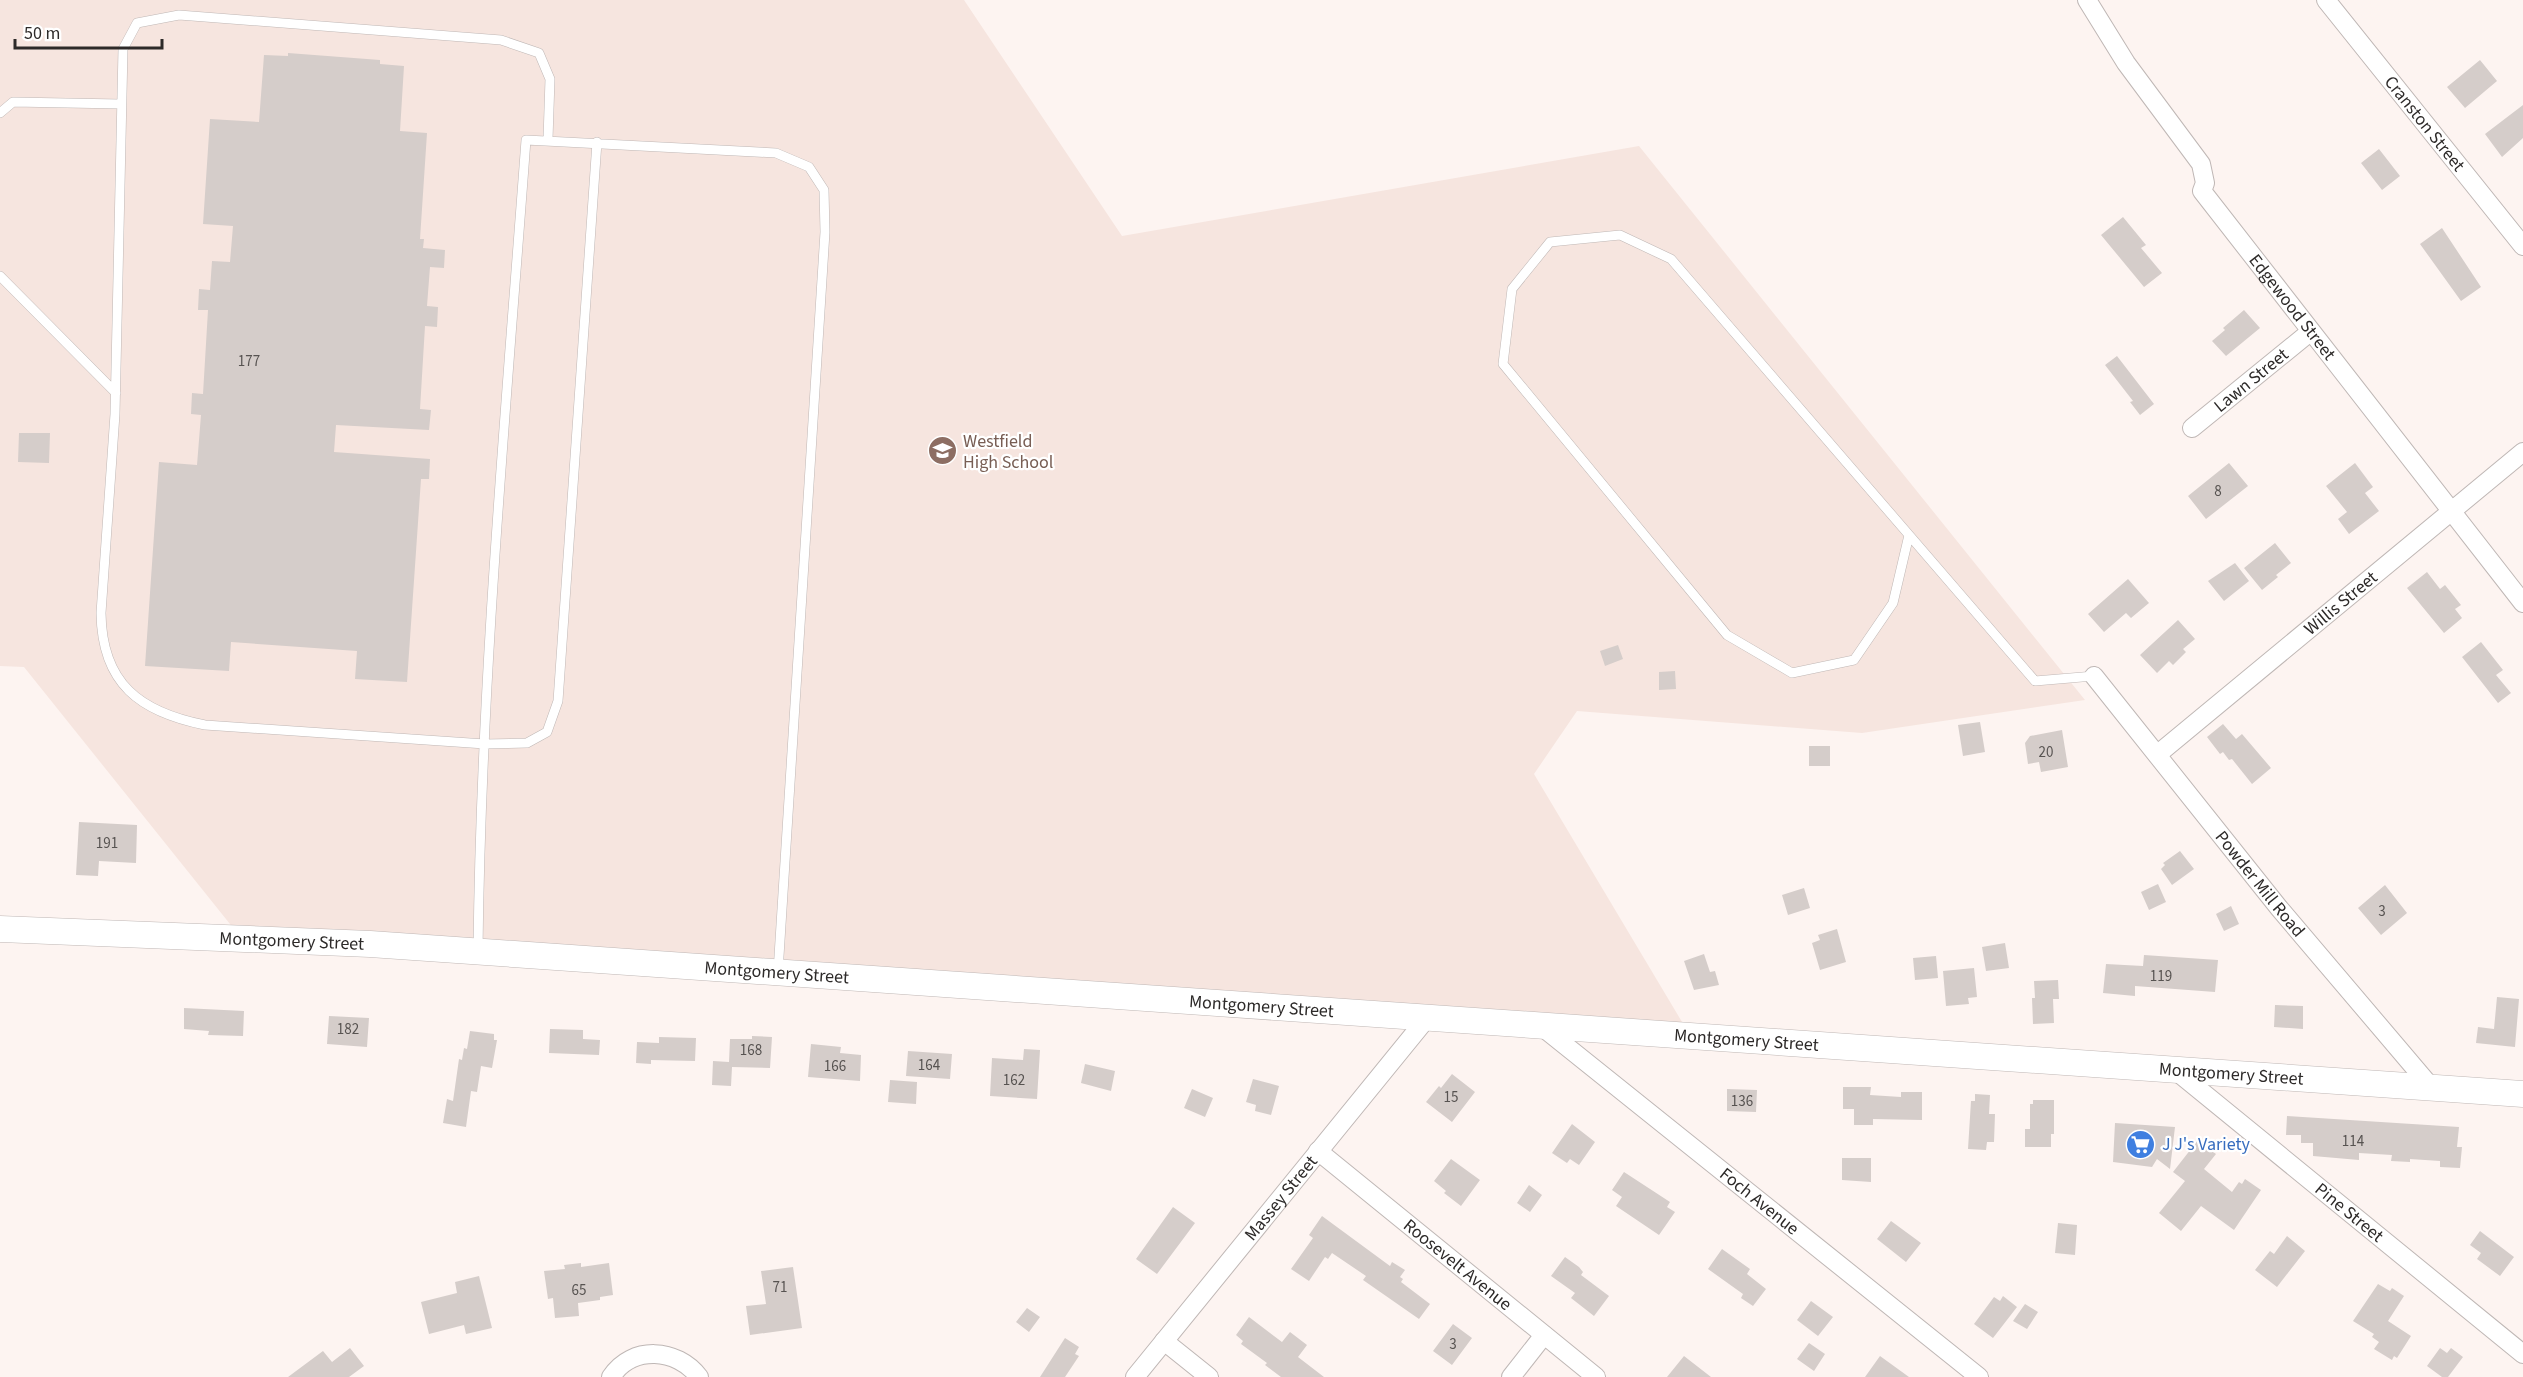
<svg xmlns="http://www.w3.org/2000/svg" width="2523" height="1377" font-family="'Source Sans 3',sans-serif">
<rect width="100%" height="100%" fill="#fdf4f1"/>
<path fill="#f6e5df" d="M0 0H964L1122 236 1639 146 2085 700 1862 733 1577 711 1534 774 1691 1037 242 939 24 667 0 666Z"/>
<path fill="#d5cdca" d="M288 53 380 60V64L404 66 400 131 427 133 420 239H424L423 248 445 250 444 268 430 267 427 306 438 307 437 327 425 326 420 409 431 410 429 430 336 425 334 452 430 459 429 479H421L407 682 355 679 357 651 231 642 229 671 145 666 159 462 197 465 201 415 191 414 192 393 203 394 208 310H198L199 289 210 290 212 261 230 262 233 226 203 224 210 119 259 122 264 55 288 56Z
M2480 60 2497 81 2465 108 2447 87Z
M2523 105V138L2502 157 2485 134Z
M2379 149 2400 176 2382 190 2361 163Z
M2123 217 2146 245 2141 248 2162 273 2144 287 2101 235Z
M2442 228 2481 287 2461 301 2420 244Z
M2244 310 2260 328 2226 356 2212 341 2225 330 2223 328Z
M2117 356 2154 404 2140 415 2130 402 2133 401 2105 365Z
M19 433H50L49 463 18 462Z
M2229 463 2248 486 2206 519 2188 496Z
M2355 463 2373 487 2365 493 2379 511 2349 534 2338 519 2347 512 2326 486Z
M2275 543 2291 563 2276 575 2278 577 2262 590 2244 568Z
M2235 563 2249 581 2224 601 2208 581Z
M2427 572 2440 589 2445 585 2461 605 2455 609 2462 618 2444 633 2407 588Z
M2128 579 2149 603 2131 618 2126 613 2104 632 2088 614Z
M2178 620 2195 639 2183 649 2186 652 2173 665 2169 661 2157 673 2140 655Z
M2481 642 2503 670 2496 675 2511 693 2498 703 2462 657Z
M1618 645 1623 659 1605 666 1600 651Z
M1675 671 1676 689 1659 690V672Z
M1980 722 1985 752 1963 756 1958 725Z
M2223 724 2236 739 2242 734 2271 768 2252 784 2232 759 2229 760 2223 752 2220 754 2207 737Z
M2062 730 2068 767 2041 772 2039 762 2028 764 2025 743 2030 736Z
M1809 746H1830V766H1809Z
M79 822 137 825 136 863 99 861 98 876 76 875Z
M2180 851 2194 869 2172 885 2161 869 2165 865 2163 863Z
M2158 884 2166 902 2149 910 2141 892Z
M2385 885 2407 913 2381 935 2358 908Z
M1804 888 1810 908 1788 915 1782 895Z
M2231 906 2239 924 2224 931 2216 914Z
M1837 929 1846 962 1820 970 1812 943 1820 940 1818 935Z
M2005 943 2009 968 1986 971 1982 947Z
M1704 954 1710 972 1715 971 1719 985 1694 990 1684 961Z
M2144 955 2218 960 2215 992 2135 986V996L2103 993 2106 964 2143 966Z
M1936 956 1938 978 1915 980 1913 958Z
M1974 968 1977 997 1968 998 1969 1004 1946 1006 1943 971Z
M2058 980 2059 999H2053L2054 1023 2033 1024 2032 998H2035L2034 981Z
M2497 997 2519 999 2515 1047 2476 1043 2478 1027 2494 1029Z
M2275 1005 2303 1006V1029L2274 1027Z
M184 1008 244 1011 243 1036 208 1035 209 1031 184 1029Z
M329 1016 369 1018 367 1047 327 1044Z
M550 1029 583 1030V1039L600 1040 599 1055 549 1053Z
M470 1031 494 1034V1040H497L492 1068 481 1066 477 1092 471 1091 466 1127 443 1123 447 1099 453 1101 459 1059 462 1060 464 1048 467 1049Z
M752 1036 772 1037 770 1068 732 1067 731 1086 712 1085 713 1061 729 1062 730 1039H752Z
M659 1037 696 1038 695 1061 651 1060V1064L636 1063 637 1042 659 1043Z
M811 1044 841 1047 840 1053 861 1055 860 1081 808 1077Z
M1024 1049 1040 1050 1037 1099 990 1096 992 1058 1023 1060Z
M908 1051 952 1054 950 1079 906 1076Z
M1085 1064 1115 1071 1111 1091 1081 1083Z
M1452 1074 1475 1092 1452 1122 1426 1102 1439 1086 1441 1088Z
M1253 1079 1279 1086 1271 1115 1255 1111 1256 1105 1246 1102Z
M890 1080 917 1082 916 1104 888 1102Z
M1843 1087H1871L1870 1095 1901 1097V1092H1922V1120L1873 1119V1125H1854V1109H1843Z
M1192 1089 1213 1098 1205 1117 1184 1108Z
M1727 1089 1757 1090 1756 1112 1727 1111Z
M1975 1094 1990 1095 1989 1114H1995L1994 1142H1987L1986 1150 1968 1149 1971 1101H1975Z
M2033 1100H2054V1134H2051V1147H2025V1129H2030V1104H2033Z
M2287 1116 2459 1127 2457 1147H2462L2460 1168 2440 1167V1161L2410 1159V1162L2391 1161 2392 1155 2359 1153V1160L2313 1156V1143H2301V1135H2286Z
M2115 1123 2175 1127 2170 1169 2157 1159 2152 1167 2113 1162Z
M1572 1124 1595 1142 1579 1165 1570 1159 1567 1163 1552 1153Z
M2198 1140 2216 1154 2204 1169 2232 1192 2239 1182 2242 1184 2245 1179 2261 1190 2234 1230 2201 1206 2181 1231 2159 1213 2185 1181 2173 1172Z
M1842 1158H1871V1182L1842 1180Z
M1451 1159 1480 1180 1461 1206 1444 1193 1446 1191 1434 1181Z
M1624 1172 1670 1202 1667 1207 1675 1212 1659 1235 1616 1206 1622 1197 1612 1190Z
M1529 1185 1542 1195 1530 1212 1517 1203Z
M1173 1207 1195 1223 1157 1274 1136 1259Z
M1322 1216 1390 1266 1392 1262 1405 1270 1400 1277 1403 1279 1401 1282 1430 1304 1419 1319 1363 1280 1366 1276 1332 1253 1328 1259 1325 1257 1309 1281 1291 1269 1313 1238 1309 1235Z
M1891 1221 1921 1243 1906 1262 1877 1239Z
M2058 1223 2077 1225 2075 1255 2055 1253Z
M2480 1231 2514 1257 2500 1276 2477 1259 2481 1253 2470 1245Z
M2287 1236 2305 1251 2277 1287 2255 1270 2270 1251 2274 1254Z
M1722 1249 1750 1269 1747 1274 1766 1289 1753 1306 1741 1298 1743 1294 1708 1269Z
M1565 1257 1579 1267 1583 1272 1581 1275 1609 1296 1594 1316 1571 1298 1575 1293 1551 1276Z
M581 1263V1267L609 1263 613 1295 600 1297V1300L578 1303 579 1316 555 1318 553 1298 548 1299 544 1271 565 1269 564 1265Z
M793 1267 802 1328 750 1335 746 1306 766 1304 761 1271Z
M479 1276 492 1328 466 1334 464 1325 429 1334 421 1302 457 1293 455 1282Z
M2378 1284 2390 1291 2392 1288 2404 1296 2388 1321 2411 1336 2397 1358 2394 1356 2392 1360 2374 1349 2379 1342 2372 1337 2374 1334 2353 1321Z
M2003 1296 2017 1307 1993 1338 1974 1324 1994 1297 2000 1301Z
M1811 1301 1833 1317 1818 1336 1797 1320Z
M2025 1304 2038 1312 2027 1329 2013 1321Z
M1027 1308 1040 1317 1029 1332 1016 1322Z
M1249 1317 1282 1342 1290 1332 1307 1345 1298 1357 1324 1377H1281L1265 1365 1267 1363 1241 1344 1243 1341 1236 1335Z
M1453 1324 1472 1338 1452 1365 1433 1351Z
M1065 1338 1079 1347 1075 1354 1079 1356 1065 1377H1040Z
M1809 1343 1825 1354 1814 1371 1797 1359Z
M350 1348 364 1366 349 1377H288L323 1351 332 1362Z
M2440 1348 2447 1353 2451 1348 2463 1357 2448 1377H2442L2427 1366Z
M1684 1356 1711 1377H1667Z
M1880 1356 1909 1377H1865Z"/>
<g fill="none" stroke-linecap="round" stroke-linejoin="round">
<defs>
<path id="lane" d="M0 113 13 102 120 104
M548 139 550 79 539 53 501 40 179 15 137 23 123 49 115 414 101 613C102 684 140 712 205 725L485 744 527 743 547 732 558 701 597 142
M0 276 116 393
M1909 535 1893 603 1854 660 1792 673 1727 635 1503 364 1512 289 1550 242 1620 235 1671 259 2035 681 2094 676
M478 950C481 680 506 409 526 140L776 153 809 167 824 190 825 232 778 972"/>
<g id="street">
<path id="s1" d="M2087 0 2126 63 2201 164 2205 183 2202 191 2523 603"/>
<path id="s2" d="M2326 0 2523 246"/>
<path id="s3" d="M2192 428 2310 332"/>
<path id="s4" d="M2094 676 2279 908 2431 1087"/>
<path id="s5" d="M2158 754 2523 452"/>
<path id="s6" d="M1541 1026 1979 1377"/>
<path id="s7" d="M2175 1070 2523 1354"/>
<path id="s8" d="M1318 1151 1596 1377"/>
<path d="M1164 1341 1209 1377"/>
<path d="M611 1377C632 1345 677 1348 699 1377"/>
<path id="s9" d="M1135 1377 1427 1018"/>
<path d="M1511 1377 1544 1335"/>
</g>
<g id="secondary">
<path id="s10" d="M0 929 370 944 2523 1094"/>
</g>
</defs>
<use href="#lane" stroke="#bfb7b5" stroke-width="10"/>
<use href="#street" stroke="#bfb7b5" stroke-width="20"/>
<use href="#secondary" stroke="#bfb7b5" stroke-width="27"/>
<use href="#lane" stroke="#fff" stroke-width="9"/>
<use href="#street" stroke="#fff" stroke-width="18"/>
<use href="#secondary" stroke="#fff" stroke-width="26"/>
</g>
<defs>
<symbol id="school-disc" viewBox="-11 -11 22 22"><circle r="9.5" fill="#8d6e63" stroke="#fff"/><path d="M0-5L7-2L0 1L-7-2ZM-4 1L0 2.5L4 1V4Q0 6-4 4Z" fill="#fff"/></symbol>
<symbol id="supermarket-disc" viewBox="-11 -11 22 22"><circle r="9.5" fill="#3f7fe0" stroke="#fff"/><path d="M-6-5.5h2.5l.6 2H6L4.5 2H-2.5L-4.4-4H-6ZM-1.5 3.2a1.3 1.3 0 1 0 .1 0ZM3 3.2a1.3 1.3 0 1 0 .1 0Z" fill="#fff"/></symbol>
</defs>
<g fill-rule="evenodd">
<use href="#school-disc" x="926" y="434" width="33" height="33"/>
<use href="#supermarket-disc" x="2124" y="1128" width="33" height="33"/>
</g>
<g text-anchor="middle" stroke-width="4.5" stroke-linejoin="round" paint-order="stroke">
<g font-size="15" fill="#575351">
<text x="249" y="366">177</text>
<text x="2218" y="496">8</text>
<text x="2046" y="757">20</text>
<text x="107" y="848">191</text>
<text x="2382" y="916">3</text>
<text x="2161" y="981">119</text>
<text x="348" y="1034">182</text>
<text x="751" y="1055">168</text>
<text x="929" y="1070">164</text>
<text x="835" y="1071">166</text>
<text x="1014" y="1085">162</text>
<text x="1451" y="1102">15</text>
<text x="1742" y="1106">136</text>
<text x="2353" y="1146">114</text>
<text x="780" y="1292">71</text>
<text x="579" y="1295">65</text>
<text x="1453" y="1349">3</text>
</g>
<g font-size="18" fill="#2d2a29" stroke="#fff">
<text dy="6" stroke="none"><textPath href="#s2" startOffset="158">Cranston Street</textPath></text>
<text dy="6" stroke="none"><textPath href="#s1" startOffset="375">Edgewood Street</textPath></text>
<text dy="6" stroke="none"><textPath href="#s3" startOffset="76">Lawn Street</textPath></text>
<text dy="6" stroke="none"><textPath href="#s5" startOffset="237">Willis Street</textPath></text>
<text dy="6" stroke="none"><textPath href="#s4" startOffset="266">Powder Mill Road</textPath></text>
<text dy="6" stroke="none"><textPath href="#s10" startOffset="292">Montgomery Street</textPath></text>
<text dy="6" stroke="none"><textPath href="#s10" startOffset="778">Montgomery Street</textPath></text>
<text dy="6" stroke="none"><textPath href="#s10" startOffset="1264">Montgomery Street</textPath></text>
<text dy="6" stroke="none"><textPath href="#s10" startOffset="1750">Montgomery Street</textPath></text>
<text dy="6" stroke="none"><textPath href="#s10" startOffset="2236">Montgomery Street</textPath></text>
<text dy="6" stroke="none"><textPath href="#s9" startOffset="231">Massey Street</textPath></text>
<text dy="6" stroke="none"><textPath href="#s6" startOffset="280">Foch Avenue</textPath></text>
<text dy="6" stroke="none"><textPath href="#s7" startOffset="225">Pine Street</textPath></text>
<text dy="6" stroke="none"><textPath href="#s8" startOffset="180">Roosevelt Avenue</textPath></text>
</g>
<g font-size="18" fill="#785e54" stroke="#fff" text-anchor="start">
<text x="963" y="447">Westfield<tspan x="963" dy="21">High School</tspan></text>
</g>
<g font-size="18" fill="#366cbe" stroke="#fff" text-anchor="start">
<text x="2162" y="1150">J J's Variety</text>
</g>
</g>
<path d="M15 39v9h147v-9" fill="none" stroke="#2d2a29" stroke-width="3"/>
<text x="24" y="39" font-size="18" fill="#2d2a29" stroke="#ffffff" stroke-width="4.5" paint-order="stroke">50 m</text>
</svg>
